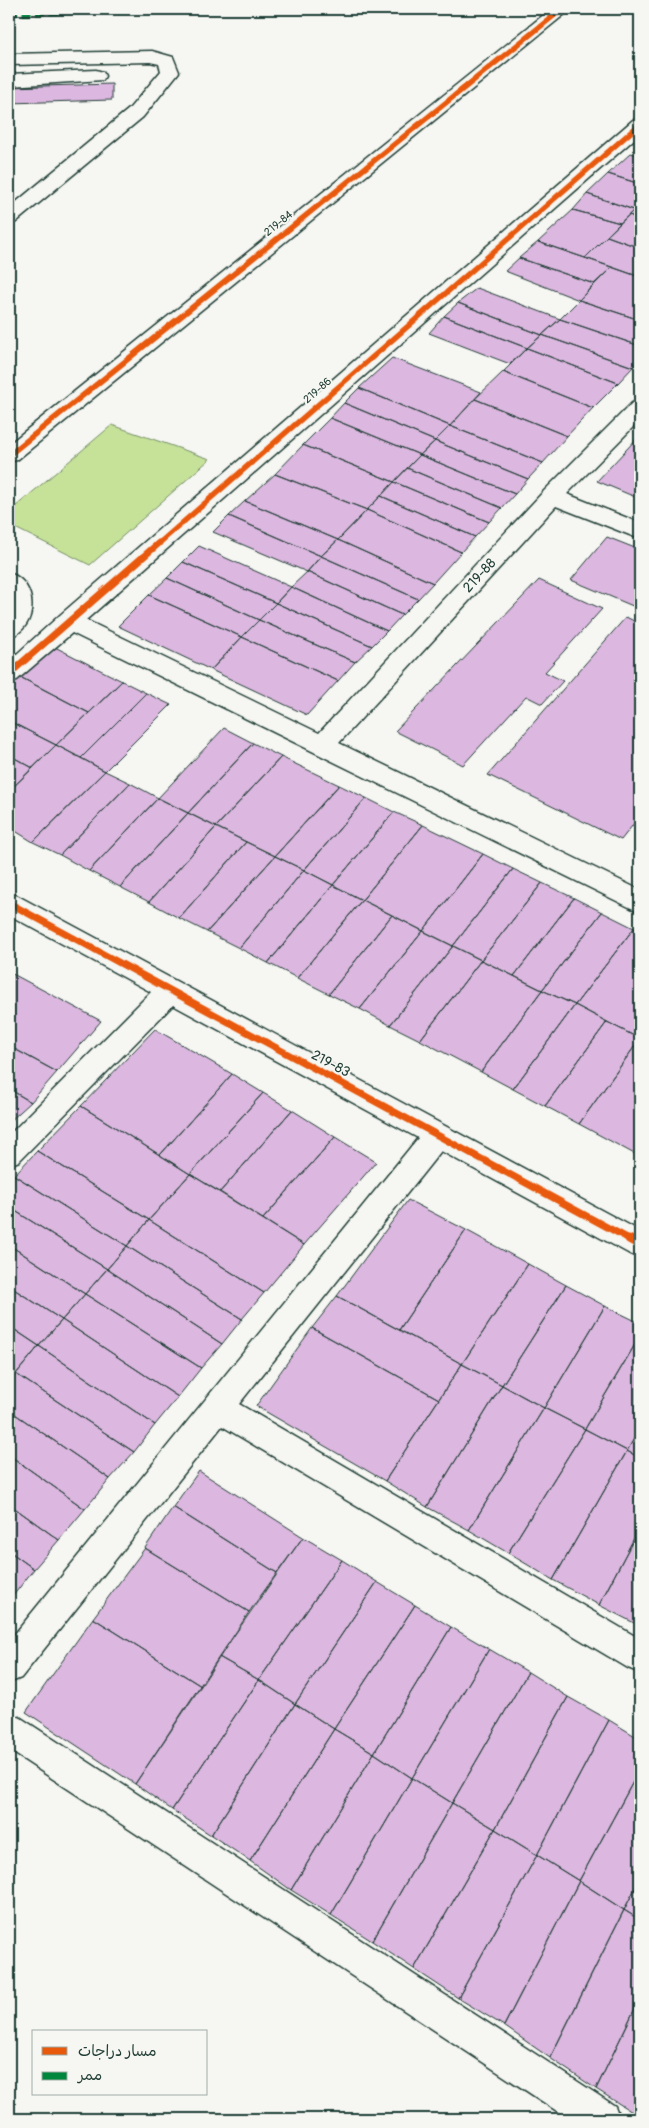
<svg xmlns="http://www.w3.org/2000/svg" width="649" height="2128" font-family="Pangolin,'Playpen Sans Arabic',sans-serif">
<rect width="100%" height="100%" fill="#f6f6f2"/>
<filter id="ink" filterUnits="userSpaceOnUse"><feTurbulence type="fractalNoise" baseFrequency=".02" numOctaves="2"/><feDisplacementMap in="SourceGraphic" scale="10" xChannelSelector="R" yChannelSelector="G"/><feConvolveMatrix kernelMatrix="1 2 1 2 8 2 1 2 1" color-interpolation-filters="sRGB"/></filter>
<g filter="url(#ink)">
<path fill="#c6e198" stroke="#728f66" d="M112 425 210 459 90 565 9 525V512Z"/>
<path fill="#dcb7e0" stroke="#1f3d34" d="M112 84V100L9 103V87Z
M631 153 640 156V184L608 174Z
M608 174 640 184V204L634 210 587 194Z
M587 194 634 210 620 223 573 210Z
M640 204V219L629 215Z
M573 210 620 223 585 258 538 242Z
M629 215 640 219V248L607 236Z
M607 236 640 248V277L585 258Z
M538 242 585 258 612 267 594 284 519 258Z
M519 258 594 284 579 300 505 271Z
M612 267 640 277V320L579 300Z
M477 288 560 319 542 335 458 303Z
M579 300 640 320V346L560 319Z
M458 303 542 335 527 348 444 316Z
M444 316 527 348 510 364 429 333Z
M560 319 640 346V360L633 367 542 335Z
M542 335 633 367 618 383 527 348Z
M527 348 618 383 593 408 503 372Z
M392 358 481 392 450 426 359 388Z
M503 372 593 408 567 436 475 399Z
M359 388 450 426 435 441 344 403Z
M475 399 567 436 543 463 450 426Z
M344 403 435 441 420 455 330 418Z
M330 418 420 455 394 482 303 445Z
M450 426 543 463 528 479 435 441Z
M640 435V499L597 481Z
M435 441 528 479 515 494 420 455Z
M303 445 394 482 367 510 275 474Z
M420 455 515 494 502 508 407 468Z
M407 468 502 508 489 522 394 482Z
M275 474 367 510 338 540 245 501Z
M394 482 489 522 475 537 381 496Z
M381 496 475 537 461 552 367 510Z
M245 501 338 540 321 556 229 516Z
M367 510 461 552 433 583 338 540Z
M229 516 321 556 307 572 213 532Z
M607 537 640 550V609L571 580Z
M338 540 433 583 418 599 321 556Z
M199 546 291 587 276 603 183 562Z
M321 556 418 599 402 615 307 572Z
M183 562 276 603 259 620 167 578Z
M307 572 402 615 387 631 291 587Z
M167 578 259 620 242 637 149 595Z
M539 580 602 609 545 672 563 681 542 704 526 696 463 765 395 731Z
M291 587 387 631 372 646 276 603Z
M149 595 242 637 211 670 118 626Z
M276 603 372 646 355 662 259 620Z
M626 617 640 624V816L621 840 488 775Z
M259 620 355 662 338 681 242 637Z
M242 637 338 681 307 715 211 670Z
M51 645 122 681 89 713 18 676Z
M18 676 89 713 56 745 9 721V685Z
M122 681 146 693 81 758 56 745Z
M146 693 171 705 105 771 81 758Z
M9 721 56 745 33 768 9 755Z
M224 728 253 743 188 813 158 798Z
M253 743 281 757 216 827 188 813Z
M56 745 105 771 33 842 9 827V791Z
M9 755 33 768 9 791Z
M281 757 339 785 275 856 216 827Z
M105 771 130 783 60 855 33 842Z
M130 783 158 798 89 871 60 855Z
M339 785 366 798 304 870 275 856Z
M158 798 188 813 120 887 89 871Z
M366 798 394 812 333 885 304 870Z
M394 812 423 825 362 900 333 885Z
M188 813 216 827 149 902 120 887Z
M423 825 483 854 423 931 362 900Z
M216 827 246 842 179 918 149 902Z
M246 842 275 856 207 932 179 918Z
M483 854 513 869 453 946 423 931Z
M275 856 304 870 239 948 207 932Z
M513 869 542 883 481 960 453 946Z
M304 870 333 885 268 963 239 948Z
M542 883 574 898 514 976 481 960Z
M333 885 362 900 297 978 268 963Z
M574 898 602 912 542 990 514 976Z
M362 900 392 915 329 994 297 978Z
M602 912 634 928 575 1005 542 990Z
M392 915 423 931 360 1009 329 994Z
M634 928 640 931V1039L575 1005Z
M423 931 453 946 390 1025 360 1009Z
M453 946 481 960 420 1040 390 1025Z
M481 960 542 990 481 1072 420 1040Z
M9 972 101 1021 57 1072 9 1046Z
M542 990 575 1005 513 1089 481 1072Z
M575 1005 607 1022 545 1106 513 1089Z
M607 1022 640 1039 579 1124 545 1106Z
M155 1029 232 1074 160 1155 81 1106Z
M640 1039V1157L579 1124Z
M9 1046 57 1072 31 1102 9 1089Z
M232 1074 263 1093 190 1174 160 1155Z
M9 1089 31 1102 9 1122Z
M263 1093 292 1110 220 1192 190 1174Z
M81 1106 190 1174 149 1220 37 1151Z
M292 1110 335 1137 263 1219 220 1192Z
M335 1137 376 1162 304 1245 263 1219Z
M37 1151 149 1220 127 1246 14 1175Z
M190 1174 304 1245 264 1293 149 1220Z
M14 1175 127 1246 107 1269 9 1207V1181Z
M408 1200 466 1230 399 1330 337 1296Z
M9 1207 107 1269 85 1294 9 1245Z
M149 1220 264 1293 242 1319 127 1246Z
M466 1230 528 1264 462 1364 399 1330Z
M9 1245 85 1294 62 1320 9 1286Z
M127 1246 242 1319 222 1344 107 1269Z
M528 1264 566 1285 502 1385 462 1364Z
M107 1269 222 1344 201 1368 85 1294Z
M566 1285 605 1306 544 1408 502 1385Z
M9 1286 62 1320 39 1346 9 1326Z
M85 1294 201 1368 178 1397 62 1320Z
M337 1296 462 1364 439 1399 312 1328Z
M605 1306 640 1323V1336L585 1429 544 1408Z
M62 1320 178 1397 155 1425 39 1346Z
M9 1326 39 1346 16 1374 9 1369Z
M312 1328 439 1399 385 1481 256 1406Z
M640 1336V1428L627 1451 585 1429Z
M39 1346 155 1425 134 1452 16 1374Z
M462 1364 502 1385 427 1507 385 1481Z
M16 1374 134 1452 110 1479 9 1410V1383Z
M502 1385 544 1408 469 1530 427 1507Z
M544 1408 585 1429 508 1553 469 1530Z
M9 1410 110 1479 85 1509 9 1455Z
M640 1428V1458L627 1451Z
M585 1429 627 1451 553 1580 508 1553Z
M627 1451 640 1458V1527L599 1605 553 1580Z
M9 1455 85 1509 59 1540 9 1504Z
M199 1471 303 1537 277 1573 173 1507Z
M9 1504 59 1540 34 1569 9 1551Z
M173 1507 277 1573 249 1612 145 1548Z
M640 1527V1626L599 1605Z
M303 1537 342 1560 259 1680 219 1657Z
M145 1548 249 1612 201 1686 93 1618Z
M9 1551 34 1569 9 1601Z
M342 1560 377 1582 295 1704 259 1680Z
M377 1582 415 1605 334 1729 295 1704Z
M415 1605 451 1627 374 1753 334 1729Z
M93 1618 201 1686 135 1784 26 1712Z
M451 1627 489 1649 412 1778 374 1753Z
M489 1649 528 1672 452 1803 412 1778Z
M219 1657 259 1680 172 1810 135 1784Z
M528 1672 568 1697 495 1829 452 1803Z
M259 1680 295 1704 211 1835 172 1810Z
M568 1697 609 1720 537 1855 495 1829Z
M295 1704 334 1729 250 1861 211 1835Z
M609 1720 640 1739V1769L579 1881 537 1855Z
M334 1729 374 1753 291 1890 250 1861Z
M374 1753 412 1778 331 1915 291 1890Z
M640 1769V1879L624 1910 579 1881Z
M412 1778 452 1803 372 1941 331 1915Z
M452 1803 495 1829 414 1969 372 1941Z
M495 1829 537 1855 458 1998 414 1969Z
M537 1855 579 1881 504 2026 458 1998Z
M640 1879V1920L624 1910Z
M579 1881 624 1910 550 2058 504 2026Z
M624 1910 640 1920V1998L596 2089 550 2058Z
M640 1998V2117L596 2089Z"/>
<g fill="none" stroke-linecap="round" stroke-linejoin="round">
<defs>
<path id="minor" d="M551 9H571L17 460 9 462V444Z
M152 51 173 57 179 72 143 117 16 222 9 224V208L129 109 161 71 159 64 150 62 9 65V54Z
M96 70 103 72 105 76 103 80 9 86V74Z
M640 118V134L86 620 319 733 544 491 632 403 640 401V420L567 494 640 523V539L556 506 339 743 640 890V911L631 908 72 633 17 680 9 682V661L60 615 633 120Z
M9 573C39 582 39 629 9 637Z
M9 893 18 896 640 1231V1258L630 1254 441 1151 239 1404 640 1639V1673L628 1668 222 1426 21 1678 9 1683V1641L418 1138 173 1005 19 1161 9 1165V1135L151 992 9 915Z
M9 1713 21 1718 615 2106 620 2119H569L9 1750Z"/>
</defs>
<use href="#minor" stroke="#1f3d34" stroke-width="3"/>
<use href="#minor" fill="#f6f6f2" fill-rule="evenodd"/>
<path stroke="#00873e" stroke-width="4.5" stroke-dasharray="9 4.5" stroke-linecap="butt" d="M9 14 193 9"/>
<defs>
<path id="cycleway-far2" d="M9 455 562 9
M157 545 640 124"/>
<path id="cycleway-far1" d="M9 674 159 543
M9 903 631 1240"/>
<path id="cycleway" d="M629 1239 640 1245"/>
</defs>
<use href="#cycleway-far2" stroke="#f6f6f2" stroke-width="8"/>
<use href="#cycleway-far1" stroke="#f6f6f2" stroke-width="10"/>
<use href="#cycleway" stroke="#f6f6f2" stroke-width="12"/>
<use href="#cycleway-far2" stroke="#e8590c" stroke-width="5.5"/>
<use href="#cycleway-far1" stroke="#e8590c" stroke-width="7"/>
<use href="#cycleway" stroke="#e8590c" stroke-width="9"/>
</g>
</g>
<g text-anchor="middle" stroke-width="4" stroke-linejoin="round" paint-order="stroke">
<g font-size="11" fill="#1f3d34" stroke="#f6f6f2">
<text transform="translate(278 223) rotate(-39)" y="4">219-84</text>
<text transform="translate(317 390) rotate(-41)" y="4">219-86</text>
</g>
<g font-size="14" fill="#1f3d34" stroke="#f6f6f2">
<text transform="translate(479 575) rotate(-47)" y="5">219-88</text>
<text transform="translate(331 1063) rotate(28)" y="5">219-83</text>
</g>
</g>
<rect width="649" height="2128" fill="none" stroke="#f6f6f2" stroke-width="30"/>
<rect x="15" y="15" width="619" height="2098" fill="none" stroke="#1f3d34" stroke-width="2" filter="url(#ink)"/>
<rect x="32" y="2030" width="175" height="65" fill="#f6f6f2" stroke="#a0aca6"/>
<rect x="42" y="2047" width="25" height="8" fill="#e8590c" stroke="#a0aca6"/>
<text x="78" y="2056" font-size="15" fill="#1f3d34">مسار دراجات</text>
<rect x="42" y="2072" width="25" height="8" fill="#00873e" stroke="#a0aca6"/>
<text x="78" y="2080" font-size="15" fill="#1f3d34">ممر</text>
</svg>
